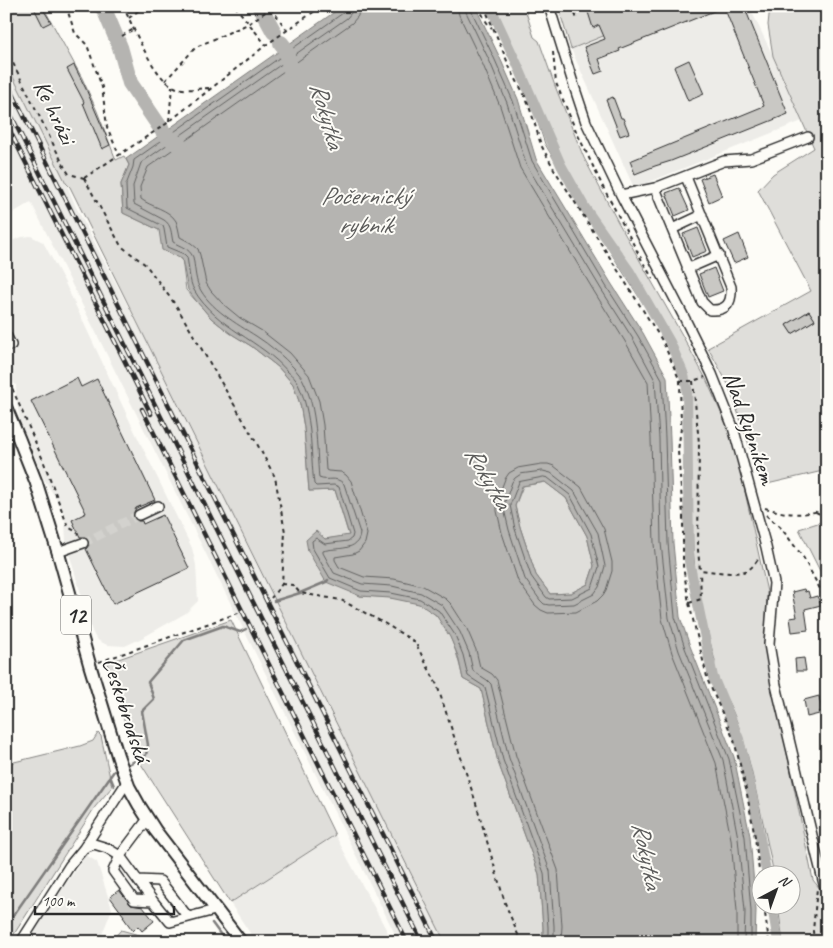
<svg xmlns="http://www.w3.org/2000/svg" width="833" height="948" font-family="Caveat,sans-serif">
<rect width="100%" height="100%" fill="#fdfcf7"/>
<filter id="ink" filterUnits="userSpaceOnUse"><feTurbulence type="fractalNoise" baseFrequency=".02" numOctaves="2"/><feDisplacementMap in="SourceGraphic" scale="10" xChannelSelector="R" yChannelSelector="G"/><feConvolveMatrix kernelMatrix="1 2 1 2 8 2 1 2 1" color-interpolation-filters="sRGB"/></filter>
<g filter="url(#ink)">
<path fill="#edece8" d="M677 6H749L773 56 802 121 634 188 571 49Z
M6 63 66 183 76 207 144 337 445 942H399L31 202 6 217Z
M31 236 43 242 64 281 133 428 192 548 196 565 198 601 186 613 142 638 125 646 107 645 99 641 95 637 92 631 66 543 65 521 63 510 44 479 20 421 16 397V385L6 377V243L22 237Z
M335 835 393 942H256L230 903Z
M86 855 97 862 112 909 99 942H26Z"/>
<path fill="#dfdeda" stroke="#858482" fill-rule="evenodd" d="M6 6H42L46 12 82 78 97 111 116 160 124 156 129 165 121 184 123 213 159 230 182 259 186 290 197 302 211 318 230 333 251 346 278 367 293 384 300 404 304 428 309 491 335 490 349 536 325 539 360 596C379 597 399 597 417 603 447 613 457 652 463 679L481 689 498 762 539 874 543 927V942H445L70 187 66 183 6 63Z
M495 6H524L534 37 539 41 555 86 584 158 618 222 681 333 706 379 734 442 767 592 765 646 768 660 813 880 827 898V942H783L778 906H790V876L774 875C769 849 763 822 757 796 748 755 739 712 713 677L715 661 696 586 688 477 687 406 683 377 667 341 581 206 545 144 512 46Z
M558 6H677L571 49Z
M770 6H827V470L763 485 728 384 708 348 811 291 758 190 773 174 814 148 773 56 768 25ZM809 311 815 320 792 334 786 325Z
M545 482 566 498 587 536 594 566 588 584 571 593 550 594 536 575 520 527 515 506 523 486Z
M827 520V585L799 529Z
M231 620 335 835 230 903 134 753 107 663Z
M98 733 101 736 112 787 95 807 9 942H6V764L80 746 93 741Z
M121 930 164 942H110Z"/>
<path fill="#b5b4b1" stroke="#7e7d7b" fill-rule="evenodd" d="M343 6H475L500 58 518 99 536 159 611 283 643 333 667 377 670 438 673 543 680 617 690 646 734 757 750 836 756 910 755 942H543V927L539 874 498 762 481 689 463 679 458 656 450 637 436 615 419 604 390 598 360 596 326 582 308 551 306 540 316 531 325 539 349 535 335 490 309 491 304 427 300 404 293 384 278 367 251 346 230 333 211 318 197 302 188 290 182 259 162 250 159 230 123 213 121 184 129 165 126 159ZM545 482 566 498 587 536 594 566 588 584 571 593 550 594 536 575 520 527 515 506 522 486Z"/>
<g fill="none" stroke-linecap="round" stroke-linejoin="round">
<path stroke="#626261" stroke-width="1" d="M345 6V10L343 13 134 160 133 167 126 185 127 208 163 226 164 229 167 247 184 254 187 257C189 267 189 281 194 290 216 328 261 340 288 372 292 375 296 379 298 384 313 415 310 451 314 484L316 486 334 485 339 487 353 534 352 538 348 541 325 544 316 538 312 541 313 549 330 578 361 591 391 593 420 599 439 611 455 635 463 655 468 676 485 687 503 760 544 873 548 927V942
M352 6 351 13 347 18 141 163 133 186 134 204 164 220C172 225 171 234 173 242 181 247 189 248 193 257 195 266 195 278 199 287 209 308 237 324 256 336 270 345 283 356 294 368 297 372 301 376 303 380 318 411 316 445 319 478 328 482 335 475 344 484L360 533C359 552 336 547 323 551V553L334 573 362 584 392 586 421 593 442 605 460 632 469 653 473 671 487 680 491 684 509 758 550 871 554 926V942
M359 6 358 16 352 23 148 167 140 187 141 199C151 207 169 209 176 221 178 226 179 232 180 237L191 243 198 249 200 255 206 283 211 291 223 304 240 318 262 331 290 353 309 375 319 401 323 425 326 470 328 471 341 472 346 475 351 481 367 534 365 543 359 551 353 554 335 557V560L339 567 364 577 394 579 423 586 446 599 451 604 467 629 476 650 480 667 492 674 497 680 516 756 558 870 562 926 561 942
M457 6 459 15 483 65 500 106 520 168 595 293 626 343 648 382 651 439 654 544 662 619 672 653 716 763 731 839 737 911V942
M465 6 466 12 490 62 507 103 526 164 601 289 633 339 655 380 659 438 661 543 669 618 679 651 723 760 738 838 745 911 744 942
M471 6V10L495 60 513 101 532 161 606 286 638 336 662 379 665 438 668 543 675 617 685 648 729 759 745 837 751 911V942
M542 464H548L554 466 581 487 604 529 612 562V571L606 590 603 595 597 601 576 612 548 613 541 610 535 605 518 581 502 533 497 511V500L505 479 509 473 518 468Z
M543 471 551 473 574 491 598 533 605 566 599 587 594 594 574 604 549 605 544 604 540 600 525 579 509 530 504 509 505 502 512 482 515 478 521 474Z
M544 477 548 478 570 495 591 534 599 567 592 588 572 598 549 599 546 597 531 576 515 529 510 505 519 482Z"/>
<path stroke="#7e7d7b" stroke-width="2.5" d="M274 601 300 593 326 582 328 580
M129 764 146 755 148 745 142 711 154 699 148 682 184 640 223 626 240 632 246 629
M110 776 114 786
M212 923 226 942
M6 926 114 771"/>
<path stroke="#b5b4b1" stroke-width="10" d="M490 6 518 66 561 165 585 208 630 272 670 342 684 375 687 388 689 561 713 677 739 739 753 800 767 876
M772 906 778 942"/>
<path stroke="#b5b4b1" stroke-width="16" d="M101 6 104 9 120 47 130 83 164 133 181 147
M259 6 262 10 274 32
M281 43 285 48 291 70"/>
</g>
<path fill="#c9c8c4" stroke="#2b2b2b" d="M33 6H41L51 22 43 26Z
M595 6H744L788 114 671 161 655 166 635 174 630 161 764 106 724 7 619 49 620 51 599 59 603 71 595 74 584 47 605 39 599 25 593 28 587 9Z
M689 60 704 94 688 101 674 67Z
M74 65 86 89 110 145 102 149 83 103 84 102 67 69Z
M613 97 621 118H623L629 133 620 136 606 100Z
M713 174 722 196 709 202 700 179Z
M679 188 689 210 675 216 666 193Z
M698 228 707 251 692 257 683 234Z
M739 234 748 257 734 263 724 241Z
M714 268 723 291 708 297 699 274Z
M809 311 815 320 792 334 786 325Z
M77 378 81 387 97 379 155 500 136 508 133 514 134 518 138 521H142L143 524 163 515 189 568 113 604 86 549 89 545V540L85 537H80L72 520 86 513 31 401Z
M804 589 805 592 808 591 810 598 817 596 821 605 805 609 808 630 792 632 790 618 797 617 792 592Z
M804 658 806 671H796L795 659Z
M819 696 822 711 819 712V714L807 717 804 700Z
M119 890 131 905 143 907 154 921 142 931 138 926 133 931 123 917 124 916 110 897Z"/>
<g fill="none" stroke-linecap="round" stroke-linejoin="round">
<path stroke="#d3d2ce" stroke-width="9" stroke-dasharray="9 4.5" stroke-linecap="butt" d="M83 543 139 515"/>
<defs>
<path id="minor" d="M549 6 573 83 586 122 621 195 684 317 712 374 733 427 766 547 774 583 769 644 776 685 817 856 824 884 827 887
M655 188 702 302 710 310C727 311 732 303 731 287L686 177
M621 195 655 188 724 161 751 159 808 137
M672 229 702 215
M687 269 719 255
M6 335 11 345
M139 515 158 506
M58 552 83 543
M147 820 120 856 113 871 134 900 153 901 170 922 215 910
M84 848 127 782
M138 880 160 881 188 917
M21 942 70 865 84 848 94 844 107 848 120 856 153 901"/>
<path id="major" d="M6 408 19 439 36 482 58 552 90 666 118 757 129 787 139 805 155 830 241 942"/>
</defs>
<use href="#minor" stroke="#2b2b2b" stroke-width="12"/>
<use href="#major" stroke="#2b2b2b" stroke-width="15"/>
<path stroke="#2b2b2b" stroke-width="2" stroke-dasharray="4 4" stroke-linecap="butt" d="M66 6 75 33 87 45 102 87 107 127 119 155
M123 6C134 28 154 81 177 88 187 91 201 88 212 88
M235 6 266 45
M479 6C482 14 485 22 492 28
M484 6 510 68 526 98 533 118 541 145 554 169 663 342 680 381 681 428 678 451 683 515V566L689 603 708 681 734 740 746 789 755 837 760 879
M573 6 577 20
M271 8 287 30
M129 18 144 6
M122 36 134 29
M6 49 65 168 69 174 84 178
M553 52 556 83 576 131 603 187 644 264 653 279
M165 81 196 47 248 24 274 6
M169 121 172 86
M84 178 121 246 146 265 177 307 256 442 275 477 285 532 282 584 271 598
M84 178 166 124 266 45 322 6
M6 374 43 460 68 527 77 532 78 534
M680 381H693L705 377
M693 381 699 443 698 550 700 570C712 571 737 576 748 570 753 567 756 562 759 558
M765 508C790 515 801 516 827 509
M816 512 827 518
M766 515 781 528 803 557 827 602
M282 584 293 585 300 593 341 600 384 623 415 642 437 685 475 800 505 903 521 942
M689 603 701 599 700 572
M99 662 241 612
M764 906 769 942
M814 942 813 931 817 888"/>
<use href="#minor" stroke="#fdfcf7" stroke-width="9"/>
<use href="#major" stroke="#fdfcf7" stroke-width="11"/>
<defs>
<path id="rail" d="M6 80 437 942
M6 105 422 942
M6 123 151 414
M142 409 407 942"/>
</defs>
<use href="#rail" stroke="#2b2b2b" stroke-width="4.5"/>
<use href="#rail" stroke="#fdfcf7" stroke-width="2.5" stroke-dasharray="8" stroke-linecap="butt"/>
</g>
</g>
<g text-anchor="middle" stroke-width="4" stroke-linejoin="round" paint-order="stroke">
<rect fill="#fdfcf7" stroke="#6a6a68" stroke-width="1" x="61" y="595.5" width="30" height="39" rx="4"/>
<g font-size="22" font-weight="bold" fill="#2b2b2b">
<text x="76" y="623">12</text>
</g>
<g font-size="24" fill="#2b2b2b" stroke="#fdfcf7">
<text transform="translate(55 112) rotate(64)" y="8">Ke hrázi</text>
<text transform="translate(750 428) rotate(71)" y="8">Nad Rybníkem</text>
<text transform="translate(127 710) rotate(72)" y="8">Českobrodská</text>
</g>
<g font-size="25" font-style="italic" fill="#5b5b5a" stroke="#fdfcf7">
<text transform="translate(328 115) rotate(74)" y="9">Rokytka</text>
<text x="365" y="204">Počernický<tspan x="365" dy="29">rybník</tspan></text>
<text transform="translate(489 477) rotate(60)" y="9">Rokytka</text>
<text transform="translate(648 855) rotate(78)" y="9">Rokytka</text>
</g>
</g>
<rect width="833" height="948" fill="none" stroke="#fdfcf7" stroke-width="25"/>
<rect x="12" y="12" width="808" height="923" fill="none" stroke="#2b2b2b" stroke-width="2" filter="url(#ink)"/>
<g transform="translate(776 890) rotate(41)"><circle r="24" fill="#fdfcf7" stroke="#a9a8a5"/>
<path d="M0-4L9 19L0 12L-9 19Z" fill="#2b2b2b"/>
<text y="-8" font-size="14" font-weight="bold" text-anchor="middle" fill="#2b2b2b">N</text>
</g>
<path d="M35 906v8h139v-8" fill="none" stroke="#2b2b2b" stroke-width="2.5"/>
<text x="42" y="906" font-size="15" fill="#2b2b2b" stroke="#fdfcf7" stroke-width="4" paint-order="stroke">100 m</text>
</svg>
